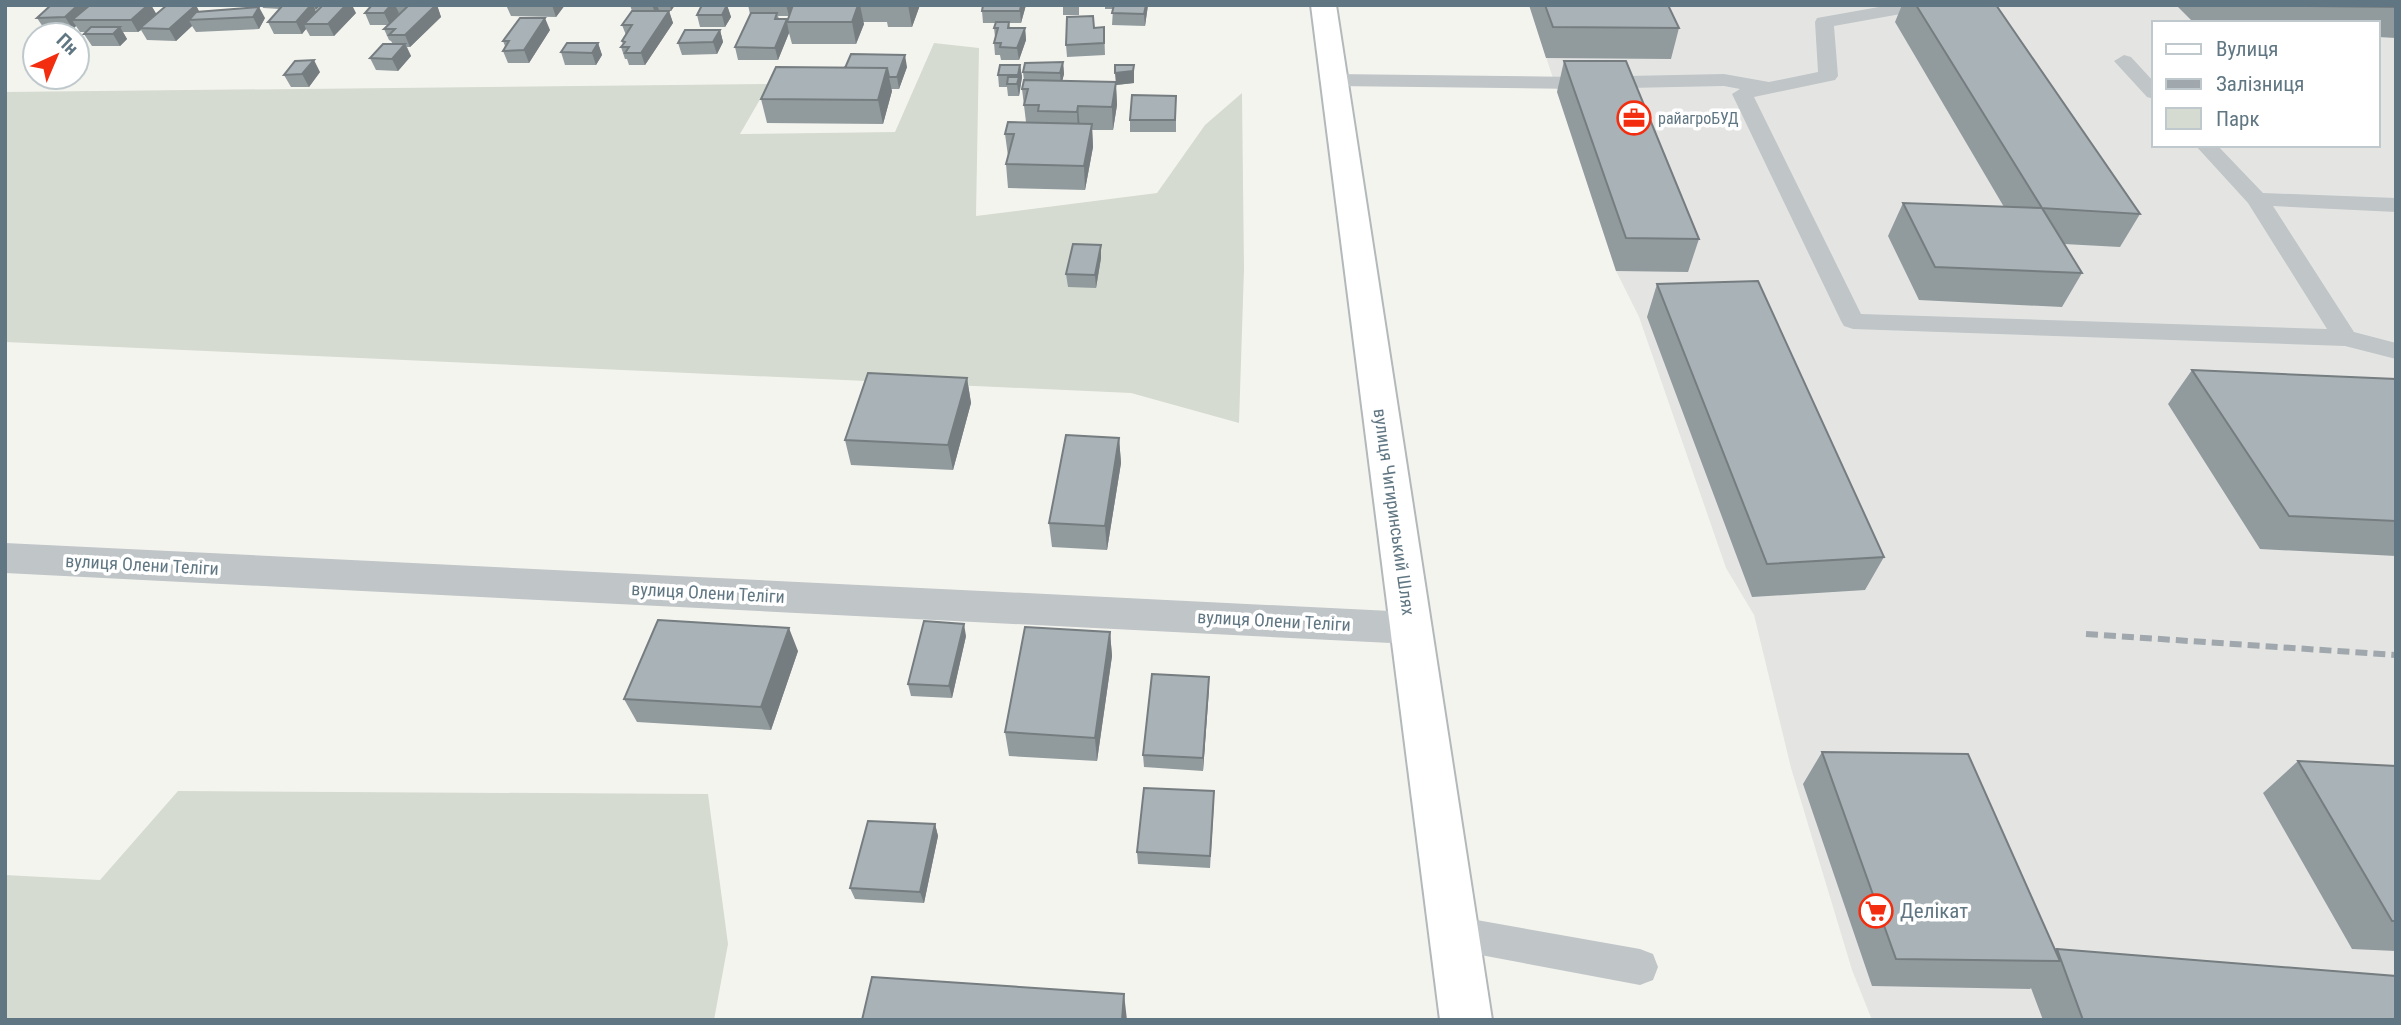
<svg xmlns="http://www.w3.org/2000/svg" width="2401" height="1025" font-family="'Roboto Condensed',sans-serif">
<rect width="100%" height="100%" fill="#f4f4ef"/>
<path fill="#e4e5e3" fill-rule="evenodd" d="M1529 5H2396V1020H1872L1852 970 1791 768 1754 615 1726 568 1639 317 1616 271ZM2154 23H2378V145H2154Z"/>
<path fill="#d5dbd0" d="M934 43 979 48 976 216 1157 193 1205 125 1242 93 1244 269 1239 423 1131 393 5 342V92L769 84 740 134 895 132Z
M178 791 708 794 728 944 714 1020H5V875L100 880Z"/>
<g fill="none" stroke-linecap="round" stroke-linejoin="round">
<defs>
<path id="primary" d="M1311 5H1336L1492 1020H1440Z"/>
</defs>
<use href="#primary" stroke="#b3b8bb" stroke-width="4"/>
<path fill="#c0c5c8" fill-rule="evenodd" d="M1890 5H1932L1923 10 1834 26 1838 76 1835 80 1754 97 1861 314 2327 329 2248 203 2195 145H2217L2263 193 2396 198V212L2273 206 2354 332 2396 343V359L2345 346 1853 329 1844 326 1841 321 1732 94 1740 89 1724 86 1579 89 1333 86 1323 80 1333 74 1579 77 1724 74 1769 82 1818 72 1815 22 1817 18Z
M2124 55 2131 57 2154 82V99L2147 97 2114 61Z
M1454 916 1640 949 1653 954 1658 967 1653 980 1640 985 1454 950 1441 945 1436 933 1441 921Z"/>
<path fill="#c0c5c8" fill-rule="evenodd" d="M5 543 1411 612 1426 616 1432 628 1426 640 1411 644 5 573Z"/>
<use href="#primary" fill="#fff" fill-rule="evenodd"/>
<path stroke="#a0a8ad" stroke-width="6" stroke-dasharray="12 6" stroke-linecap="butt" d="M2086 634 2396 655"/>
</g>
<path fill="#919a9d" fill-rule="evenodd" d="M90 5H151L156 14 199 12 265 18 259 29 196 32 192 26 176 41 147 40 141 30 138 32H123L127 39 120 46H92L84 34 86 32H80L76 26 73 29 45 30 37 18Z
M262 5H321L315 10 316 12 356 13 334 36H310L306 29 302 34H274L268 22 280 9 263 8Z
M372 5H437L441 17 410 47H407L411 56 398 71 376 70 370 58 393 44 391 41 389 40 384 29 388 25H370L365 13Z
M506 5H565L556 17 511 16Z
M630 5H675L671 11H658H669L673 23 645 65H629L627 59H625L621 47 623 45 622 41 626 35 622 25 632 11Z
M727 5 731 17 725 27H700L697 15Z
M748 5H920L912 27H888L887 22H863L864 24 856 44H792L789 33 778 60H738L735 47 750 14ZM778 16H789L787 20 779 19Z
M1026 5 1021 23H1009L1010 28H1025L1026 40 1019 60H1001L1000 55H995L994 43 995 37 994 28 996 23H983L982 11Z
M1063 5H1079V15H1063Z
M1105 5H1148L1145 26 1112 25 1113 9H1105Z
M1529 5H1668L1679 28 1671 59 1546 58Z
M1902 5H1996L2140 214 2120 247 2064 244 2082 273 2062 307 1919 300 1888 236 1903 203 2004 207 1895 22Z
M2176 5H2396V38L2378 37V23H2194Z
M1104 27 1105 55 1067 57 1066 45 1094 28Z
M550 30 529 63H508L503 51 505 46 503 41Z
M720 30 723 42 717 54 682 55 678 43Z
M598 43 602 55 596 65H565L561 52Z
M1564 61 1699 239 1688 272 1616 271 1557 92Z
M1063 62 1064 74 1062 81 1115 82 1134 65V83L1116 85 1117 105 1113 130H1092L1093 147 1085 190 1008 188 1006 164 1008 156 1005 134 1026 122 1022 89 1024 81 1023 72Z
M1020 65 1022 77 1019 96H1008L1007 87H999L998 75Z
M907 67 899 89H891L892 91 883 124 767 123 761 99 845 68Z
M320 72 309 87H291L284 75Z
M1176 108V132H1130V120Z
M1101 258 1096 288 1068 287 1066 274Z
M1657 284 1884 557 1865 590 1752 597 1647 317Z
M2192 370 2396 379V556L2260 549 2168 404Z
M967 378 971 403 953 470 851 465 845 440Z
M1119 438 1121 463 1107 550 1052 547 1049 523Z
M1110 632 1112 656 1097 761 1009 756 1005 732Z
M966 636 952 698 911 696 908 684Z
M798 651 771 730 637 722 624 699Z
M1209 677 1203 771 1144 767 1143 755Z
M1822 752 2055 951 2057 949 2396 1020H2043L2031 988 2030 989 1872 986 1803 784Z
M2298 761 2396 766V951L2352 949 2263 793Z
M1214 803 1210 868 1138 864 1137 852Z
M935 824 938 836 924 903 855 899 850 888Z"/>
<path fill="#767d80" d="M78 5H88L92 11 72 20 76 26 73 29 65 17Z
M134 5H151L157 15 140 28 141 30 138 32 131 20Z
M196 5 202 17 189 20 192 26 176 41 169 29Z
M311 5H313L318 16 304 24 306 29 302 34 296 22Z
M314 5H321L316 10Z
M346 5H352L356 13 334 36 328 24Z
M391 5H395L399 13 390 25 384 13Z
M437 5 441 17 410 47 405 35Z
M552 5H565L556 17Z
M652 5H657L659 10 656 15Z
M670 5H675L671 11Z
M727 5 731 17 725 27 722 15Z
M786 5H795L789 16Z
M858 5H860L864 24 856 44 852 22Z
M908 5H920L912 27Z
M1021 5H1026L1021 23 1020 11Z
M1146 5H1148L1145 26 1144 14Z
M259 7 265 18 259 29 253 17Z
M669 11 673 23 645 65 641 53Z
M545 18 550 30 529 63 524 50Z
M787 19V22L789 33 778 60 775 48Z
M120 27 127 39 120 46 113 34Z
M1025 28 1026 40 1019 60 1017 48Z
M720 30 723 42 717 54 713 42Z
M598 43 602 55 596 65 592 53Z
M405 44 411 56 398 71 392 59Z
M905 55 907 67 899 89 897 77Z
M314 60 320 72 309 87 302 74Z
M1063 62 1064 74 1061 86 1060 73Z
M1020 65 1022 77 1019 96 1017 84Z
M1134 65V83L1116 85 1117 105 1113 130 1112 107 1116 85 1115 73Z
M887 68 892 91 883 124 878 100Z
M1078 106 1080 129 1078 135 1077 112Z
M1092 124 1093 147 1085 190 1084 166Z
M1101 245V258L1096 288 1095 275Z
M967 378 971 403 953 470 948 445Z
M1119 438 1121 463 1107 550 1105 526Z
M964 624 966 636 952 698 949 686Z
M789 628 798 651 771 730 761 707Z
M1110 632 1112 656 1097 761 1095 738Z
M1209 677V689L1203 771V758Z
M935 824 938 836 924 903 920 892Z
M1124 994 1127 1020H1122Z"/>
<path fill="#a9b3b7" stroke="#767d80" stroke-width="2" d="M51 5H78L65 17 37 18Z
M90 5H148L131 20H72Z
M167 5H196L169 29 140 28Z
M283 5H311L296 22H268Z
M323 5H346L328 24H304Z
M372 5H391L384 13H365Z
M409 5H436L405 35H389L395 29H384Z
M702 5H727L722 15H697Z
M793 5H858L852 22H787Z
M983 5H1021L1020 11H982Z
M1114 5H1146L1144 14 1112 13Z
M1545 5H1668L1679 28 1553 27Z
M1916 5H1996L2140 214 2042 208 2082 273 1935 267 1903 203 2042 208Z
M2396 5V7L2225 5Z
M259 7 253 17 189 20 196 12Z
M632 11H669L641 53H625L629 47H621L625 42 622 41 632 25H622Z
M751 13H777L775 19H787L775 48 735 47Z
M1093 16 1094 28 1104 27V43L1066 45 1067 17Z
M520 18H545L524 50 503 51 509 41H503Z
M996 22H1009L1008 28H1025L1017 48 1000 47 1001 43H994L998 28H994Z
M91 27H120L113 34H84Z
M685 30H720L713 42 678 43Z
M567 43H598L592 53 561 52Z
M383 44H405L392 59 370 58Z
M851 54 905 55 897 77H889L887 68H845Z
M314 60 302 74 284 75 295 61Z
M1564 61H1626L1699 239 1626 238Z
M1063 62 1060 73 1023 72 1025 63Z
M1000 65H1020L1018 75H998Z
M1115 65H1134L1133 71 1115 73Z
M776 67 887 68 878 100 761 99Z
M1008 77H1019L1017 84H1007Z
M1024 80 1116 82 1112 107 1078 106 1077 112 1038 111 1039 105H1024L1028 89H1022Z
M1132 95 1176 96 1175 120H1130Z
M1008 122 1092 124 1084 166 1006 164 1014 134H1005Z
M1073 244 1101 245 1095 275 1066 274Z
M1758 281 1884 557 1767 564 1657 284Z
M2192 370 2396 379V521L2289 516Z
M868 373 967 378 948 445 845 440Z
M1066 435 1119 438 1105 526 1049 523Z
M658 620 789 628 761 707 624 699Z
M924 621 964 624 949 686 908 684Z
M1025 627 1110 632 1095 738 1005 732Z
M1152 674 1209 677 1203 758 1143 755Z
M1822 752 1968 754 2060 961 1896 959Z
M2298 761 2396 766V921H2392Z
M1144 788 1214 791 1210 856 1137 852Z
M868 821 935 824 920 892 850 888Z
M2057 949 2396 976V1020H2083Z
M872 977 1124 994 1122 1020H862Z"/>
<defs>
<symbol id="office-ring" viewBox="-11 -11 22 22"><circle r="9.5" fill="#fff" stroke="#f32e10" stroke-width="1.5"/><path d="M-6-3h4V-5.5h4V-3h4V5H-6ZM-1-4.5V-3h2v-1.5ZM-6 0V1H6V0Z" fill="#f32e10"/></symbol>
<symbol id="supermarket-ring" viewBox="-11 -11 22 22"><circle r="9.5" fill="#fff" stroke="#f32e10" stroke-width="1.5"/><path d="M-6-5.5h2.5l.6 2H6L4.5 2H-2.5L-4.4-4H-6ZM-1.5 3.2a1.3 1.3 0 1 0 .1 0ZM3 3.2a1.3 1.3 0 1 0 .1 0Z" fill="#f32e10"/></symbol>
</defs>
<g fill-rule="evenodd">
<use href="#office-ring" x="1615" y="99" width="38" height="38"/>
<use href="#supermarket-ring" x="1857" y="892" width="38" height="38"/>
</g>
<g text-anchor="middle" stroke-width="7" stroke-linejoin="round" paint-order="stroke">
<g font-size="16" fill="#607783" stroke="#fff" text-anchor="start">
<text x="1658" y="124">райагроБУД</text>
</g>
<g font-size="18" fill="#607783" stroke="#fff">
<text transform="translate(1394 512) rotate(82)" y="6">вулиця Чигиринський Шлях</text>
<text transform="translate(142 565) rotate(3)" y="6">вулиця Олени Теліги</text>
<text transform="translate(708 593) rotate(3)" y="6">вулиця Олени Теліги</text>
<text transform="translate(1274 621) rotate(3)" y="6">вулиця Олени Теліги</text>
</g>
<g font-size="21" fill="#607783" stroke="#fff" text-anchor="start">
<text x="1900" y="918">Делікат</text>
</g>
</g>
<rect width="2401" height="1025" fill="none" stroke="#607783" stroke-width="14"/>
<rect x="2152" y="21" width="228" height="126" fill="#ffffff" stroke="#bfc9cd" stroke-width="2"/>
<rect x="2166" y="44" width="35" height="10" fill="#ffffff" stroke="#bfc9cd" stroke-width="2"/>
<text x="2216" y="56" font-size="21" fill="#607783">Вулиця</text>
<rect x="2166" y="79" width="35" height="10" fill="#a0a8ad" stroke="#bfc9cd" stroke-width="2"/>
<text x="2216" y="91" font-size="21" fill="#607783">Залізниця</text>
<rect x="2166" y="108" width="35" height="21" fill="#d5dbd0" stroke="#bfc9cd" stroke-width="2"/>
<text x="2216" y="126" font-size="21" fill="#607783">Парк</text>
<g transform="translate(56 56) rotate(44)"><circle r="33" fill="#ffffff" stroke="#bfc9cd" stroke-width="2"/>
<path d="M0-5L12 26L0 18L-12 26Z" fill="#f32e10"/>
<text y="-10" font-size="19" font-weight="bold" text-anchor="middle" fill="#607783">Пн</text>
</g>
</svg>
